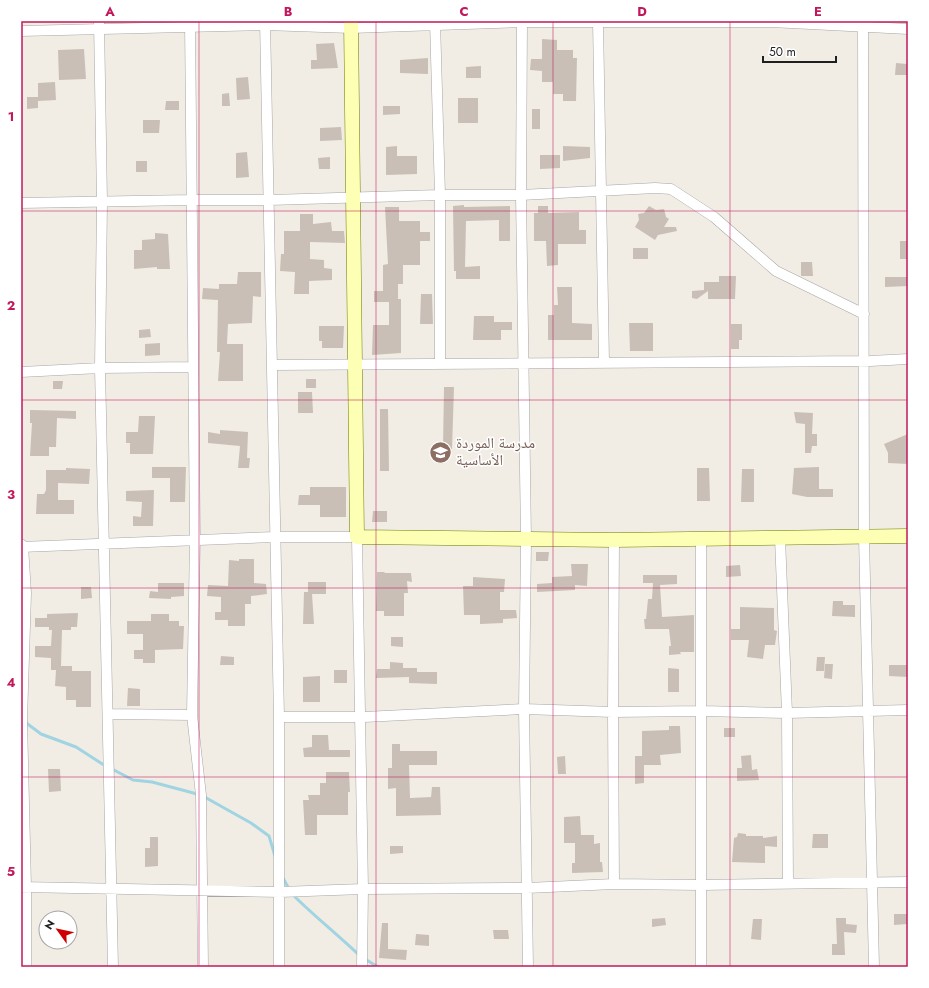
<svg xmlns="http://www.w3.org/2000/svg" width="929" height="988" font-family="Jost,'Noto Naskh Arabic',sans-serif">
<rect width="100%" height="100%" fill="#f1ede4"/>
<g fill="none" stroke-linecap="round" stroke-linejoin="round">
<path stroke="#a0d4e3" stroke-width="3" d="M25 722 41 734 76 747 107 767
M112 769 133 780 152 782 201 795 251 823 269 836 275 856
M283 878 289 889
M292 894C313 915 337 934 359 955
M365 959 378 967"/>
</g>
<path fill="#c9bfb7" d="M542 39 557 40V50H573V58H577L576 101H563V94H553V82H542V71L530 70 531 59H542Z
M334 43 338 68 311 69V60H317L316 44Z
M84 49 86 79 59 80 58 50Z
M428 58V74L400 73V60Z
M896 63 907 64V75H895Z
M481 66V78H466V67Z
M248 77 250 99 237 100 236 78Z
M55 82 56 100 38 101V83Z
M229 93 230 106H222V94Z
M27 97H38V108L27 109Z
M458 98H478V123H458Z
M166 101H179V110H165Z
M383 106H400V114L383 115Z
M532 109H540V129H532Z
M143 120H160L159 133H143Z
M341 127 342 140 320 141V128Z
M397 146V156H417V174L386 175V147Z
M563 146 590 147V158L563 161Z
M247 152 249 177 236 178V153Z
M540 155H560V168L540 169Z
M330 157V169H319L318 158Z
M136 161H147V172H136Z
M464 205V207L510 206V241H499V220L466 221 465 267 480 266V279H456V271H454L453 206Z
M538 206H548V213L579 212V230H586V244H558V265L547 266 546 241H534V213H538Z
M649 206 656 210 664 209 666 217 669 219 664 227H676L677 231 658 235 655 240 635 227 639 220 638 214 644 213Z
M385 207H399V221H420V232H430V241H420V265H403V284H398V299H401V353L372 355 373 325H389V302H374V291H383V265L388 264Z
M300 214H313V224L331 222 332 231H344L345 243 310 242V259L324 260V268L332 269V280L309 281V294H294L295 272 280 271 281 254H284V231H300Z
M155 233 168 234 170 269H157V267L134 269V250H142V240L155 239Z
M900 241H908V259H900Z
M633 248H648V259H633Z
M801 262H812L813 276H801Z
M238 272H261V297L253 296 252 323 228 324 227 344H243V381H218L220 352H217L218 300 202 299 203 288 219 289V284H237Z
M719 276H736L735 299H708V291L697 299 692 298V291L704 290V282H719Z
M885 277H908V286L885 287Z
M557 287H572V323L592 324V340H548V315H554V305H558Z
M421 294H432L433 324H420Z
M474 316H494V322H512V330H501V340H473Z
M629 323H653V351H630Z
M731 324H742V340H739V349H731Z
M319 326H344L343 348H322V341H319Z
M150 329 151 337 139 338V330Z
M160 343V355L145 356V344Z
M306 379H316V388H306Z
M53 381H63L62 389H53Z
M444 387H454L452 449H443Z
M298 392H312L313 413H298Z
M380 409H388L389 471H380Z
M30 410 76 411V419L57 418 56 447H49V456H30L32 423H30Z
M794 412 813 413 812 434H817V446H812L811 453H805V424L796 423Z
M139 416H155L153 454H130V443H126V432H138Z
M220 430 248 432 247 458H250L249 468H238L240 446 208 443V432L220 434Z
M908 434V464L888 463V453L884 444Z
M152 467H186L185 502H170V478H152Z
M819 467V489H833V497H807L792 494 794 468Z
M66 468 90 469 89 484 58 483V500H74V514H36L37 494H44L46 490V470H66Z
M697 468H709L710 501H697Z
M742 469H754V502H741Z
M310 487H346V517H320V505H298L299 495H310Z
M154 490 153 526H133V516L141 517 142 502 126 501V491Z
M373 511H387V522H372Z
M536 552H549L548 561H536Z
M239 559H254V583L266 584 267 594 251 596V604H245V626H228V620H215V612H221V597L207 596 208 585 228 586 229 560 239 561Z
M571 564H588L587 586 575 585V590L537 592V584L552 583V577L572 576Z
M740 565 741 576 726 577V566Z
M377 572H384L385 573H411L412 582 407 581 408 593H404V616H384V611H376Z
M643 575H677V584L660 585 662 617 694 615V652H680L681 654 669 655V646H671L669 629H645L644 619H646L648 599H652L653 583H643Z
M473 577 505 579 504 592H500V610H516L517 618 503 619V623L480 624V615H464L463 586H473Z
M308 582H326V594H312L314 624H303L304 592H308Z
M158 583H184V596L171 597V599L149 598 150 591 158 592Z
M81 587H91L92 598 81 599Z
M833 601H843V605H855V617L832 616Z
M740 607 774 608V630L777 631 775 645H765L763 659 747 657 749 640H731V629H740Z
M78 613 77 627H71V630H62L61 666H72V671H91V707H76V700H66V687L55 686 56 670H51V658L35 657V646H51L52 630H49V627H35V618H47V614Z
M151 614H169V621H179V626H184L183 649 155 650V663H143V659H134V650H143V634H127V621H151Z
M391 637H403V647L391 646Z
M221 656 234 657V665H220Z
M817 657H825L824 671H816Z
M390 662 403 663V668H417V672H437V684L409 683V677L376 678 377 669H390Z
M825 664H833L832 679 824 678Z
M889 665H908V677L889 676Z
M668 668 679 669V692H668Z
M334 670H347V683H334Z
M320 676V702H303V677Z
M128 688 140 689V706H127Z
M669 726H680L681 753 660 755 661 765H644V783L635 784V756H642V731L669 730Z
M724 728H735V737H724Z
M312 735H328L329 750H350V757H304L303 748 312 747Z
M392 744H400V751H437V765H409L410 798 431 797 432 787H440L441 815 396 816V788L388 789V768H392Z
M751 755 752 770 757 769 759 780 737 781V768H742L741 756Z
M565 756 566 774H558L557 757Z
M48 769H60L61 791 49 792Z
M326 772H349L350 792H348V815H317V835H305L303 800H309L308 795H320V783H326Z
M580 816 581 835H594V844L600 843V862H602L603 872 572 873V863H575V843H564V817Z
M738 833 746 834V836H763V838L777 836V847L765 846V863L732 862 734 838 737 837Z
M813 834H828V848H812Z
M150 837H158V866L145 867V848H150Z
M390 846H403V853L390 854Z
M894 914H908V924L894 925Z
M665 918 666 925 652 927V919Z
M836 918H846V924L857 925 856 933 844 932 845 955H832V944H837Z
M753 919H762L761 940 751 939Z
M382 923H388V949L407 950 406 960 379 958Z
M493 930H508L509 939H494Z
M416 934 429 935V946L415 945Z"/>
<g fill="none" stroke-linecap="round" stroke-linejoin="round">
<defs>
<path id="minor" d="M99 21 102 202 100 368 113 967
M190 21 195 539 192 715 201 795 203 967
M265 21 279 717V967
M435 21 440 195V364
M522 21 521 195 526 539 524 709 528 967
M598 21 604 362
M863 21 864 537 874 967
M21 31 265 25 351 28 522 22H771L908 29
M21 203 191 200H269L440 195H521L655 188 671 189 714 217 776 271 864 314
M272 365 870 361 908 359
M21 372 100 368 193 367
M780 538 787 713 788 883
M21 544 23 546 26 593 22 720 26 887V967
M21 547 274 537H357L363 889 362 967
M108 714 192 715
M279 717H364L524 709 613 712 702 711 787 713 908 710
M614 884 613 712 614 540
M21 887 280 892 363 889 527 888 614 884 701 885 908 882
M701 967V538"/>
<path id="secondary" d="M351 21 357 537 614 540 908 536"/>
</defs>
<use href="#minor" stroke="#a6a6a6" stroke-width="11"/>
<use href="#secondary" stroke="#6f7c00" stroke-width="15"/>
<use href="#minor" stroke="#fff" stroke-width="10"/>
<use href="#secondary" stroke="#fcffb4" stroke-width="14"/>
</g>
<path fill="none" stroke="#c2185b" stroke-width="1" stroke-opacity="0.55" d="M199 21V967M376 21V967M553 21V967M730 21V967M21 211H908M21 400H908M21 588H908M21 777H908"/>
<defs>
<symbol id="school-disc" viewBox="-11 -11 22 22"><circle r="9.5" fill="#8d6e63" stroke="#fff"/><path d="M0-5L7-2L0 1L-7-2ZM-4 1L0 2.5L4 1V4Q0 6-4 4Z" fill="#fff"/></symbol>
</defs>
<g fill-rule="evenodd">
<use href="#school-disc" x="428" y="440" width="25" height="25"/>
</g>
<g text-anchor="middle" stroke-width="3" stroke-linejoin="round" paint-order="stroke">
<g font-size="15" fill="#785e54" stroke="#fff" text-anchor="start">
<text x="456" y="448">مدرسة الموردة<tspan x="456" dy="17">الأساسية</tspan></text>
</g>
</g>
<rect width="929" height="988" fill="none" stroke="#ffffff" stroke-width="44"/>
<g transform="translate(58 930) rotate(303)"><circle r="19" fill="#ffffff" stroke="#a5a5a5"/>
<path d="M0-3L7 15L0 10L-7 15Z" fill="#ce0001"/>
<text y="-6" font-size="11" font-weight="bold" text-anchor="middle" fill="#1f1f1f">N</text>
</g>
<path d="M763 56v6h73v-6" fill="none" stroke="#1f1f1f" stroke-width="2"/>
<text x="769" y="56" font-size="12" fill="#1f1f1f" stroke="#ffffff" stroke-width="3" paint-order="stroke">50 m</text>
<rect x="22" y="22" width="885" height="944" fill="none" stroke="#c2185b" stroke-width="1.5"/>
<g font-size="13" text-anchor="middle" font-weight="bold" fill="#c2185b">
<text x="110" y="16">A</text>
<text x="288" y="16">B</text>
<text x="464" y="16">C</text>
<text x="642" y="16">D</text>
<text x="818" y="16">E</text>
<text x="11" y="121">1</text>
<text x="11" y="310">2</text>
<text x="11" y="499">3</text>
<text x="11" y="687">4</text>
<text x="11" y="876">5</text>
</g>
</svg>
